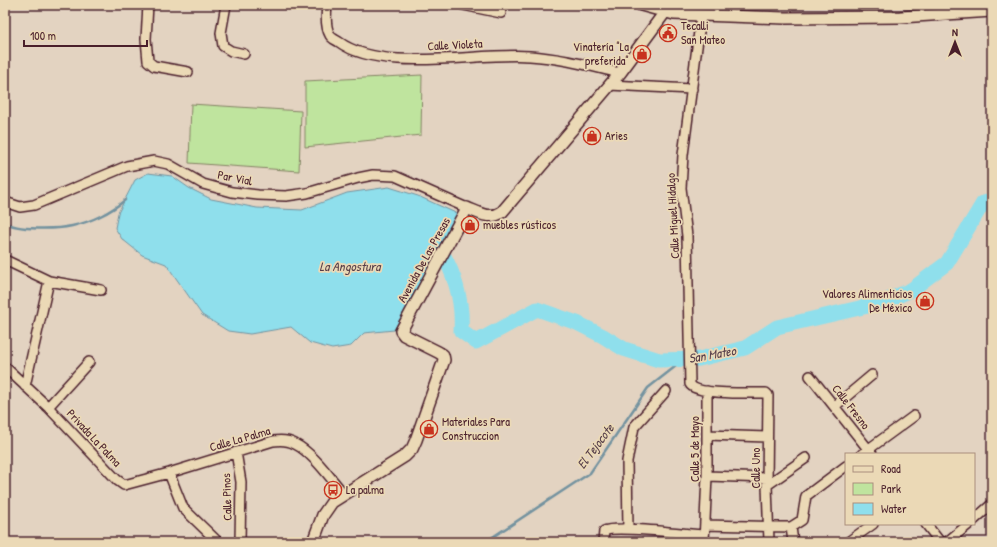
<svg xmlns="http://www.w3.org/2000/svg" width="997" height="547" font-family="'Patrick Hand',sans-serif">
<rect width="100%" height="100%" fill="#e3d3c1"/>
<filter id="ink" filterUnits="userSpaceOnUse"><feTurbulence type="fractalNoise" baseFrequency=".025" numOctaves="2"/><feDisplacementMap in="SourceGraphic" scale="8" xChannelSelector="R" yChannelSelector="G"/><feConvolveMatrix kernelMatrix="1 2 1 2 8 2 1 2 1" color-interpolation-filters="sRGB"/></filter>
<g filter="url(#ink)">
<path fill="#bfe49e" stroke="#848264" d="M422 75 421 135 305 147V81Z
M191 104 301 111 299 171 189 163Z"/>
<path fill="#8fdfec" stroke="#73929f" d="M148 173 172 176 189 188 211 199 257 208 302 210 347 193 389 187 418 196 458 214 394 330 364 333 351 346 332 349 310 343 291 327 250 334 228 331 202 315 166 264 142 255 122 239 115 228 118 213 135 180Z"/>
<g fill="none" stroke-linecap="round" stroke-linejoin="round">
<path stroke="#73929f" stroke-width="2.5" d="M5 222C16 231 58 229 72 226 91 222 111 212 125 200
M485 542 590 473 648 388 685 359"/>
<path stroke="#8fdfec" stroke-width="15" d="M440 249C455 274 463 302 461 331L476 342 537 309 577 323 603 336 624 349 659 360 699 359 745 348 777 327 881 303 911 290 947 263 983 203 992 201"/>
<defs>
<path id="minor" d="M148 5 146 39 148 61 154 66 188 72
M226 5 221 33 223 46 231 51 244 54
M327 5C326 14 325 27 330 35 331 38 336 40 339 42 383 74 477 52 530 56 561 58 590 66 620 73
M463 5 501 13
M701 16 683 155 681 188 687 236 690 384C695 395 752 393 766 393L768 395 767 485 769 542
M609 85 692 89
M5 202 20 207 34 205 127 166 154 161 168 164 203 184 232 192 258 195 286 196 307 193 358 178 373 175 395 176 467 208
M5 260 49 281 101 290
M5 367 48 407 117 480 124 485 169 473 273 441C280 440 288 440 295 444 313 453 330 478 344 494
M810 376 872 454
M25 386 49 281
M835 406 872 375
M48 407 89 362
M707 435 767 437
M236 452 241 482 240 542
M862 454 914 416
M169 473 183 508 218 542
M707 476 768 478
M767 485 806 458
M974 520 992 504
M926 524 940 542
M705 525 791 527 802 520 806 496 846 466
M791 527 793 542
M628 529 627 461 634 427 666 391
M603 542 604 531C616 525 686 534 704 535
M704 542 707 476V391
M848 542 873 524
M947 542 969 524"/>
<path id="major" d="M641 5 674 14 785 18 900 17 992 11
M313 542 323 515 332 502 405 456 412 449 416 440 444 360 443 355 438 352 404 335 401 331 467 208C479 213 490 220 502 212L620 73 665 12"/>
</defs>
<use href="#minor" stroke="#4a1f2b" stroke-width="12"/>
<use href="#major" stroke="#4a1f2b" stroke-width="14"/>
<use href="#minor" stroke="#ebd9b6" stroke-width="9"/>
<use href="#major" stroke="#ebd9b6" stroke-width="11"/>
</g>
</g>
<defs>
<symbol id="civic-ring" viewBox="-11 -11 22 22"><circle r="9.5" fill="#ebd9b6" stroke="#c8321e" stroke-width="1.5"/><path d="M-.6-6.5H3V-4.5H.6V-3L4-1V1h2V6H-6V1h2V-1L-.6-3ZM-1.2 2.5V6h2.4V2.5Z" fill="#c8321e"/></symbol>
<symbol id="shop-ring" viewBox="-11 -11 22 22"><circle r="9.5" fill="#ebd9b6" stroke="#c8321e" stroke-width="1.5"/><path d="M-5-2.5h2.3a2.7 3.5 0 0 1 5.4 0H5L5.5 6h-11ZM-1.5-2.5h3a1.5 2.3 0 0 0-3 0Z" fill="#c8321e"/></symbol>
<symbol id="bus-ring" viewBox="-11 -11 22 22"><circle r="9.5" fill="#ebd9b6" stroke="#c8321e" stroke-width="1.5"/><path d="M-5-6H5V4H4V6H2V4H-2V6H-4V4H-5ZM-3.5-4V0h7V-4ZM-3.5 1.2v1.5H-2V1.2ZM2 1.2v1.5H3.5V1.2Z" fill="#c8321e"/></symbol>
</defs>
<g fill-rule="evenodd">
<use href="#civic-ring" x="658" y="23" width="20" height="20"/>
<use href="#shop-ring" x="632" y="44" width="20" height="20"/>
<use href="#shop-ring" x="582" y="126" width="20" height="20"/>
<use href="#shop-ring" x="460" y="215" width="20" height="20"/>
<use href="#shop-ring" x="915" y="291" width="20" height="20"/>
<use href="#shop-ring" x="419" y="419" width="20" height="20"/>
<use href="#bus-ring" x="323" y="480" width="20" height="20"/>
</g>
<g text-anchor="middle" stroke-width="3.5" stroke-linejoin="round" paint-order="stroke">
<g font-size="12" fill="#4a1f2b" stroke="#ebd9b6" text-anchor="start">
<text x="681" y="30">Tecalli<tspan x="681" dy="14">San Mateo</tspan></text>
<text x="629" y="51" text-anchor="end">Vinatería "La<tspan x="629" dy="14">preferida"</tspan></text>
<text x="605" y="140">Aries</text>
<text x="483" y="229">muebles rústicos</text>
<text x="912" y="298" text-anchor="end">Valores Alimenticios<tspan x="912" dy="14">De México</tspan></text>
<text x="442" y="426">Materiales Para<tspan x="442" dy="14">Construccion</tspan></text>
<text x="346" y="494">La palma</text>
</g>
<g font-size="12" fill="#4a1f2b" stroke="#ebd9b6">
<text transform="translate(455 45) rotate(-3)" y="4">Calle Violeta</text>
<text transform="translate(235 178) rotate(11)" y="4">Par Vial</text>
<text transform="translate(673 216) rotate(-93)" y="4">Calle Miguel Hidalgo</text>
<text transform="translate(424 260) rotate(-61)" y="4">Avenida De Las Presas</text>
<text transform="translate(851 407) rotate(52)" y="4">Calle Fresno</text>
<text transform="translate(94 438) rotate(47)" y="4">Privada La Palma</text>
<text transform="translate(240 439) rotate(-16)" y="4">Calle La Palma</text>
<text transform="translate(695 449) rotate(-90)" y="4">Calle 5 de Mayo</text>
<text transform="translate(756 468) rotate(-90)" y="4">Calle Uno</text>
<text transform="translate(227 497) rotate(-92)" y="4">Calle Pinos</text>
</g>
<g font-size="13" font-style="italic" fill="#543c48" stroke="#ebd9b6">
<text x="350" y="271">La Angostura</text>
<text transform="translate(712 354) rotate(-10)" y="5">San Mateo</text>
<text transform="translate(595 446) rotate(-53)" y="5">El Tejocote</text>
</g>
</g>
<rect width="997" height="547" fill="none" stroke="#ebd9b6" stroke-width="20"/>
<rect x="10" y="10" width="977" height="527" fill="none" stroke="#4a1f2b" stroke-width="1.5" filter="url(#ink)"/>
<rect x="845" y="453" width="130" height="72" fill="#ebd9b6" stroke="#ab8f7e"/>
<rect x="853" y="466" width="20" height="6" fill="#ebd9b6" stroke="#ab8f7e"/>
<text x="881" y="473" font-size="12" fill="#4a1f2b">Road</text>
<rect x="853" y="483" width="20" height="12" fill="#bfe49e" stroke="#ab8f7e"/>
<text x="881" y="493" font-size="12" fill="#4a1f2b">Park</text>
<rect x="853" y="503" width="20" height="12" fill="#8fdfec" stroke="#ab8f7e"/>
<text x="881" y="513" font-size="12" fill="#4a1f2b">Water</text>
<g transform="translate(955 42)" stroke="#ebd9b6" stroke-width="3" paint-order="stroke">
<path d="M0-3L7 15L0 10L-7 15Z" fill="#4a1f2b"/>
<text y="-6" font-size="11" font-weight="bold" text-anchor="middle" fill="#4a1f2b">N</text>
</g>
<path d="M24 40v6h123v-6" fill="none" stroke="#4a1f2b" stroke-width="2"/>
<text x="30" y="40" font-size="12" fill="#4a1f2b" stroke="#ebd9b6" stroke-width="3" paint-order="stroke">100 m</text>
</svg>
